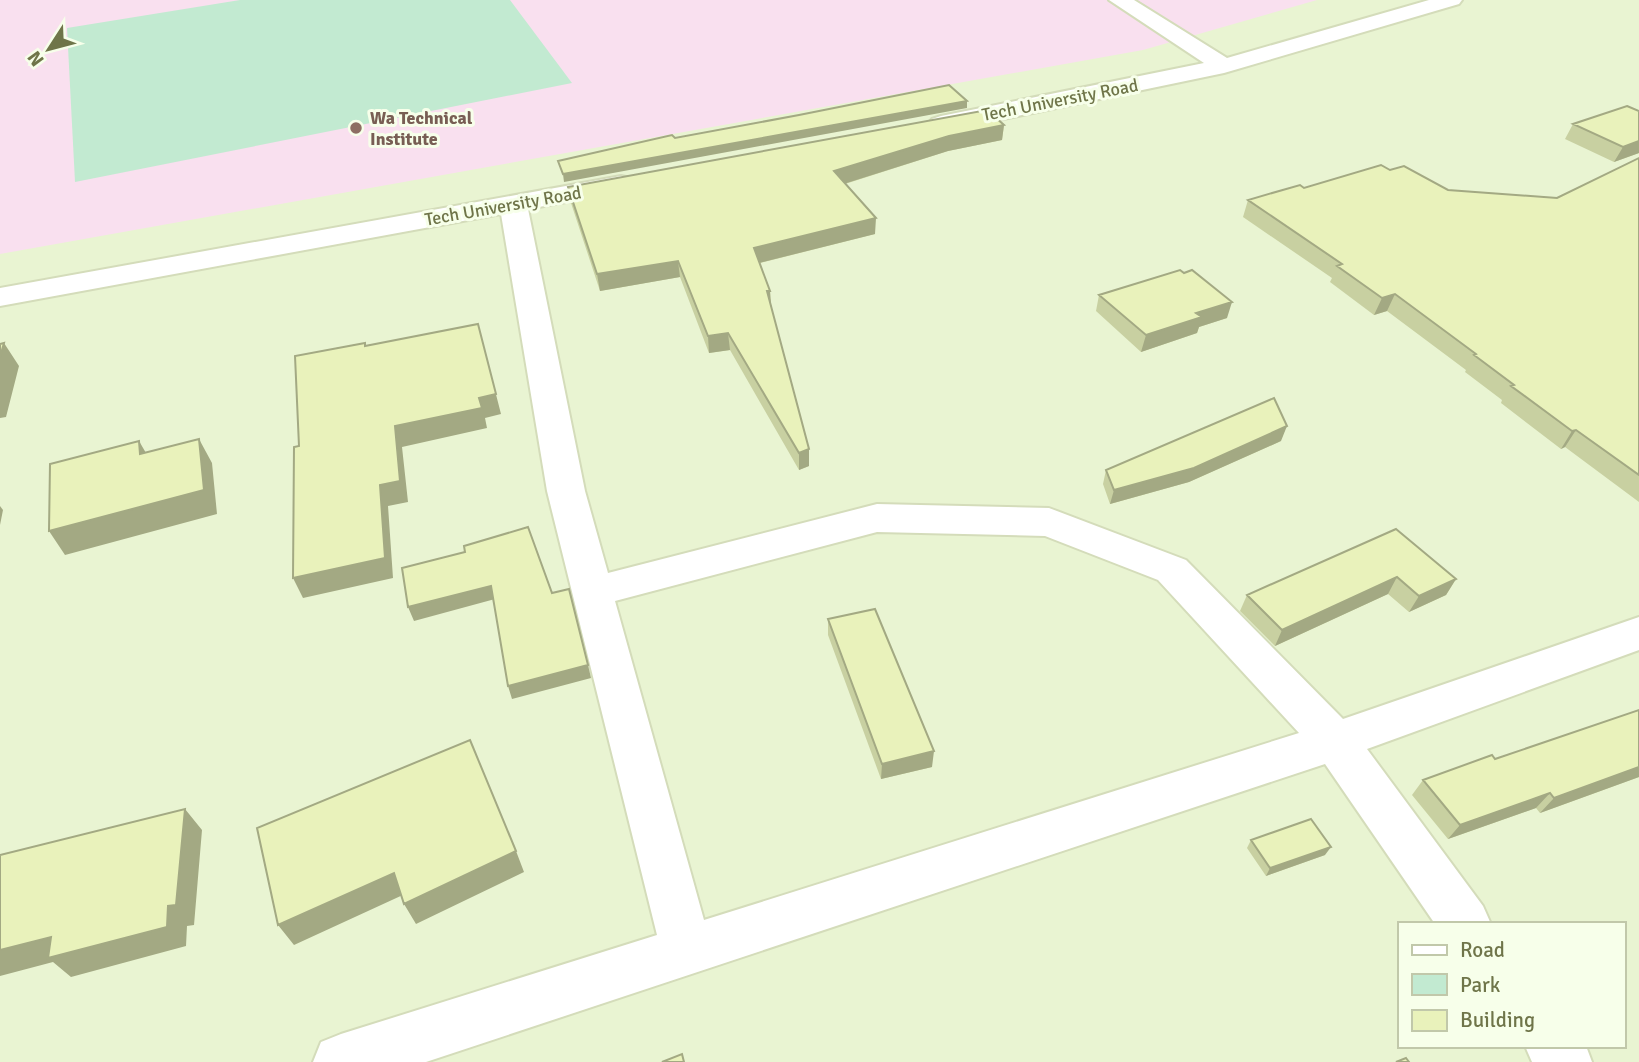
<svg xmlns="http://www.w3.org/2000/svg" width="1639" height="1062" font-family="Signika,sans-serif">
<rect width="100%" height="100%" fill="#f3fde4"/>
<path fill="#e9f4d2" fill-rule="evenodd" d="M0 0H1639V1062H0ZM1399 924H1623V1046H1399Z"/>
<path fill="#f9e0ef" d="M0 0H1317L1143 50 0 254Z"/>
<path fill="#c2ead1" d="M240 0H510L572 83 75 182 67 28Z"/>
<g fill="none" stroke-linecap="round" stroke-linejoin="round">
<defs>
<path id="minor" d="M1109 0H1134L1227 58 1429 0H1462L1459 4 1224 73 941 132 932 129 928 124 932 119 941 116 1204 63Z
M621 176 631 178 635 184 631 190 528 209 585 491 608 573 877 504 1049 508 1186 560 1343 719 1639 617V650L1367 749 1483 906 1491 924H1435L1325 764 426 1062H313L321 1042 341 1034 657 935 547 491 501 214 0 306V288ZM877 532 1045 536 1158 580 1299 733 704 920 615 601Z
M1525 1046H1586L1592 1062H1532Z"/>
</defs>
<use href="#minor" stroke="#d4dcba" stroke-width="4"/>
<use href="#minor" fill="#fff" fill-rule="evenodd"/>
</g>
<path fill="#c8d0a1" d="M1573 124 1639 153 1614 162 1565 139Z
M1004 125 1002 140 948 151 845 184 875 234 760 263 770 291 771 306 809 466 799 470 730 350 709 353 680 277 600 291 571 203 568 187Z
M1639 158V502L1565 447 1561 449 1501 403 1502 400 1465 372 1466 370 1387 311 1374 315 1330 282 1332 278 1243 217 1248 200 1390 170 1448 190 1557 198Z
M1099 295 1227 318 1199 327 1197 333 1141 352 1096 311Z
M1281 441 1189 482 1110 504 1103 484 1106 470Z
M1396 529 1456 579 1446 595 1409 612 1388 594 1275 646 1240 611 1247 595Z
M828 619 932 767 881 779 828 635Z
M1639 710V777L1540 813 1536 808 1448 839 1412 795 1423 780 1495 759Z
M1251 840 1325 855 1266 876 1247 848Z"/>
<path fill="#a3a983" d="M967 101V108L564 182 563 174Z
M1004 125 1002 140 948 151 834 187V171L949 136Z
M1639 141V153L1614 162 1623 147Z
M876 218 875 234 755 264 754 248Z
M678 261 680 277 600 291 597 274Z
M767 291H770L771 307Z
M1395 294 1387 311 1374 315 1382 298Z
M1232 302 1227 318 1199 327 1197 333 1141 352 1146 335 1196 313Z
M478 324 501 414 485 418 487 428 402 447 408 502 388 506 393 578 303 598 293 578 380 485 395 426 479 398Z
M728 333 730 350 709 353 708 336Z
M4 343 19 366 6 417 0 418V357Z
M1287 426 1281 441 1189 482 1110 504 1114 490Z
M1576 430 1565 447 1561 449 1572 431Z
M199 439 212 463 217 514 65 555 49 531Z
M139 441 153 465 140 454Z
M809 449V466L799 470V453Z
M0 506 3 510 0 525Z
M1397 577 1388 594 1275 646 1282 630Z
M1456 579 1446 595 1409 612 1419 596Z
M491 586 495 599 414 621 408 607Z
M588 665 591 678 512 699 508 686Z
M934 751 932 767 881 779 882 764Z
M1639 767V777L1540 813 1554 798Z
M1550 793 1536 808 1448 839 1460 825Z
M185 809 202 830 194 925 187 926 186 946 71 977 53 962 0 976V950Z
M1331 847 1325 855 1266 876 1270 868Z
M516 851 524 872 416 924 404 904Z
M394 873 405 894 294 945 278 925Z"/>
<path fill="#e9f2bb" stroke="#a3a983" stroke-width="2" d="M949 85 967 101 563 174 558 161 672 135 675 138 799 115Z
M1627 106 1639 111V141L1623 147 1573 124Z
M987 110 1004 125 949 136 834 171 876 218 754 248 770 291H767L809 449 799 453 728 333 708 336 678 261 597 274 568 187Z
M1639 158V475L1576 430 1572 431 1511 386 1514 385 1474 355 1476 354 1395 294 1382 298 1337 266 1342 264 1248 200 1300 185 1304 188 1381 165 1390 170 1404 166 1448 190 1557 198Z
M1180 270 1184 273 1192 270 1232 302 1196 313 1202 317 1146 335 1099 295Z
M478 324 496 394 479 398 482 408 395 426 400 481 380 485 385 558 293 578 294 447 299 446 295 356 365 343V346Z
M4 343 0 357V344Z
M1274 398 1287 426 1194 468 1114 490 1106 470Z
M199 439 204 490 49 531 50 464 139 441 140 454Z
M528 527 552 593 569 589 588 665 508 686 491 586 408 607 402 568 465 552 464 546Z
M1396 529 1456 579 1419 596 1397 577 1282 630 1247 595Z
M875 609 934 751 882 764 828 619Z
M1639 710V767L1554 798 1550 793 1460 825 1423 780 1492 755 1495 759Z
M470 740 516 851 404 904 394 873 278 925 257 828Z
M185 809 176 905 168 906 167 927 48 958 51 937 0 950V855Z
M1311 819 1331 847 1270 868 1251 840Z
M682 1054 684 1062H662Z
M1406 1058 1409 1062H1396Z"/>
<circle fill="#8d6e63" stroke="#f7ffea" stroke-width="2.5" cx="356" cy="128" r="7"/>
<g text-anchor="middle" stroke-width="6" stroke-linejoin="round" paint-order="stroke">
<g font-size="18" fill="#6f7549" stroke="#f7ffea">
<text transform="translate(1060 100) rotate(-11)" y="6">Tech University Road</text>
<text transform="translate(503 206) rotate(-10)" y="6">Tech University Road</text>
</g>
<g font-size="18" font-weight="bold" fill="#785e54" stroke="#f7ffea" text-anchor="start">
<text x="370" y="124">Wa Technical<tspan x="370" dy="21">Institute</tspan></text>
</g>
</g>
<rect x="1398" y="922" width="228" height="126" fill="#f7ffea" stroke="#c1c8aa" stroke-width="2"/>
<rect x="1412" y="945" width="35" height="10" fill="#ffffff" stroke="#c1c8aa" stroke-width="2"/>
<text x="1460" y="957" font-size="21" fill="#6f7549">Road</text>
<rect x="1412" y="974" width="35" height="21" fill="#c2ead1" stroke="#c1c8aa" stroke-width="2"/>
<text x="1460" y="992" font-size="21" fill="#6f7549">Park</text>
<rect x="1412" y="1010" width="35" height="21" fill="#e9f2bb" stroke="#c1c8aa" stroke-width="2"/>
<text x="1460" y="1027" font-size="21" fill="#6f7549">Building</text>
<g transform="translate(49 49) rotate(234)" stroke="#f7ffea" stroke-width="5" paint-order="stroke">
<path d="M0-5L12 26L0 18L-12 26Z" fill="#6f7549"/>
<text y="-10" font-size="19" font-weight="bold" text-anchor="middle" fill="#6f7549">N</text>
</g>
</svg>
